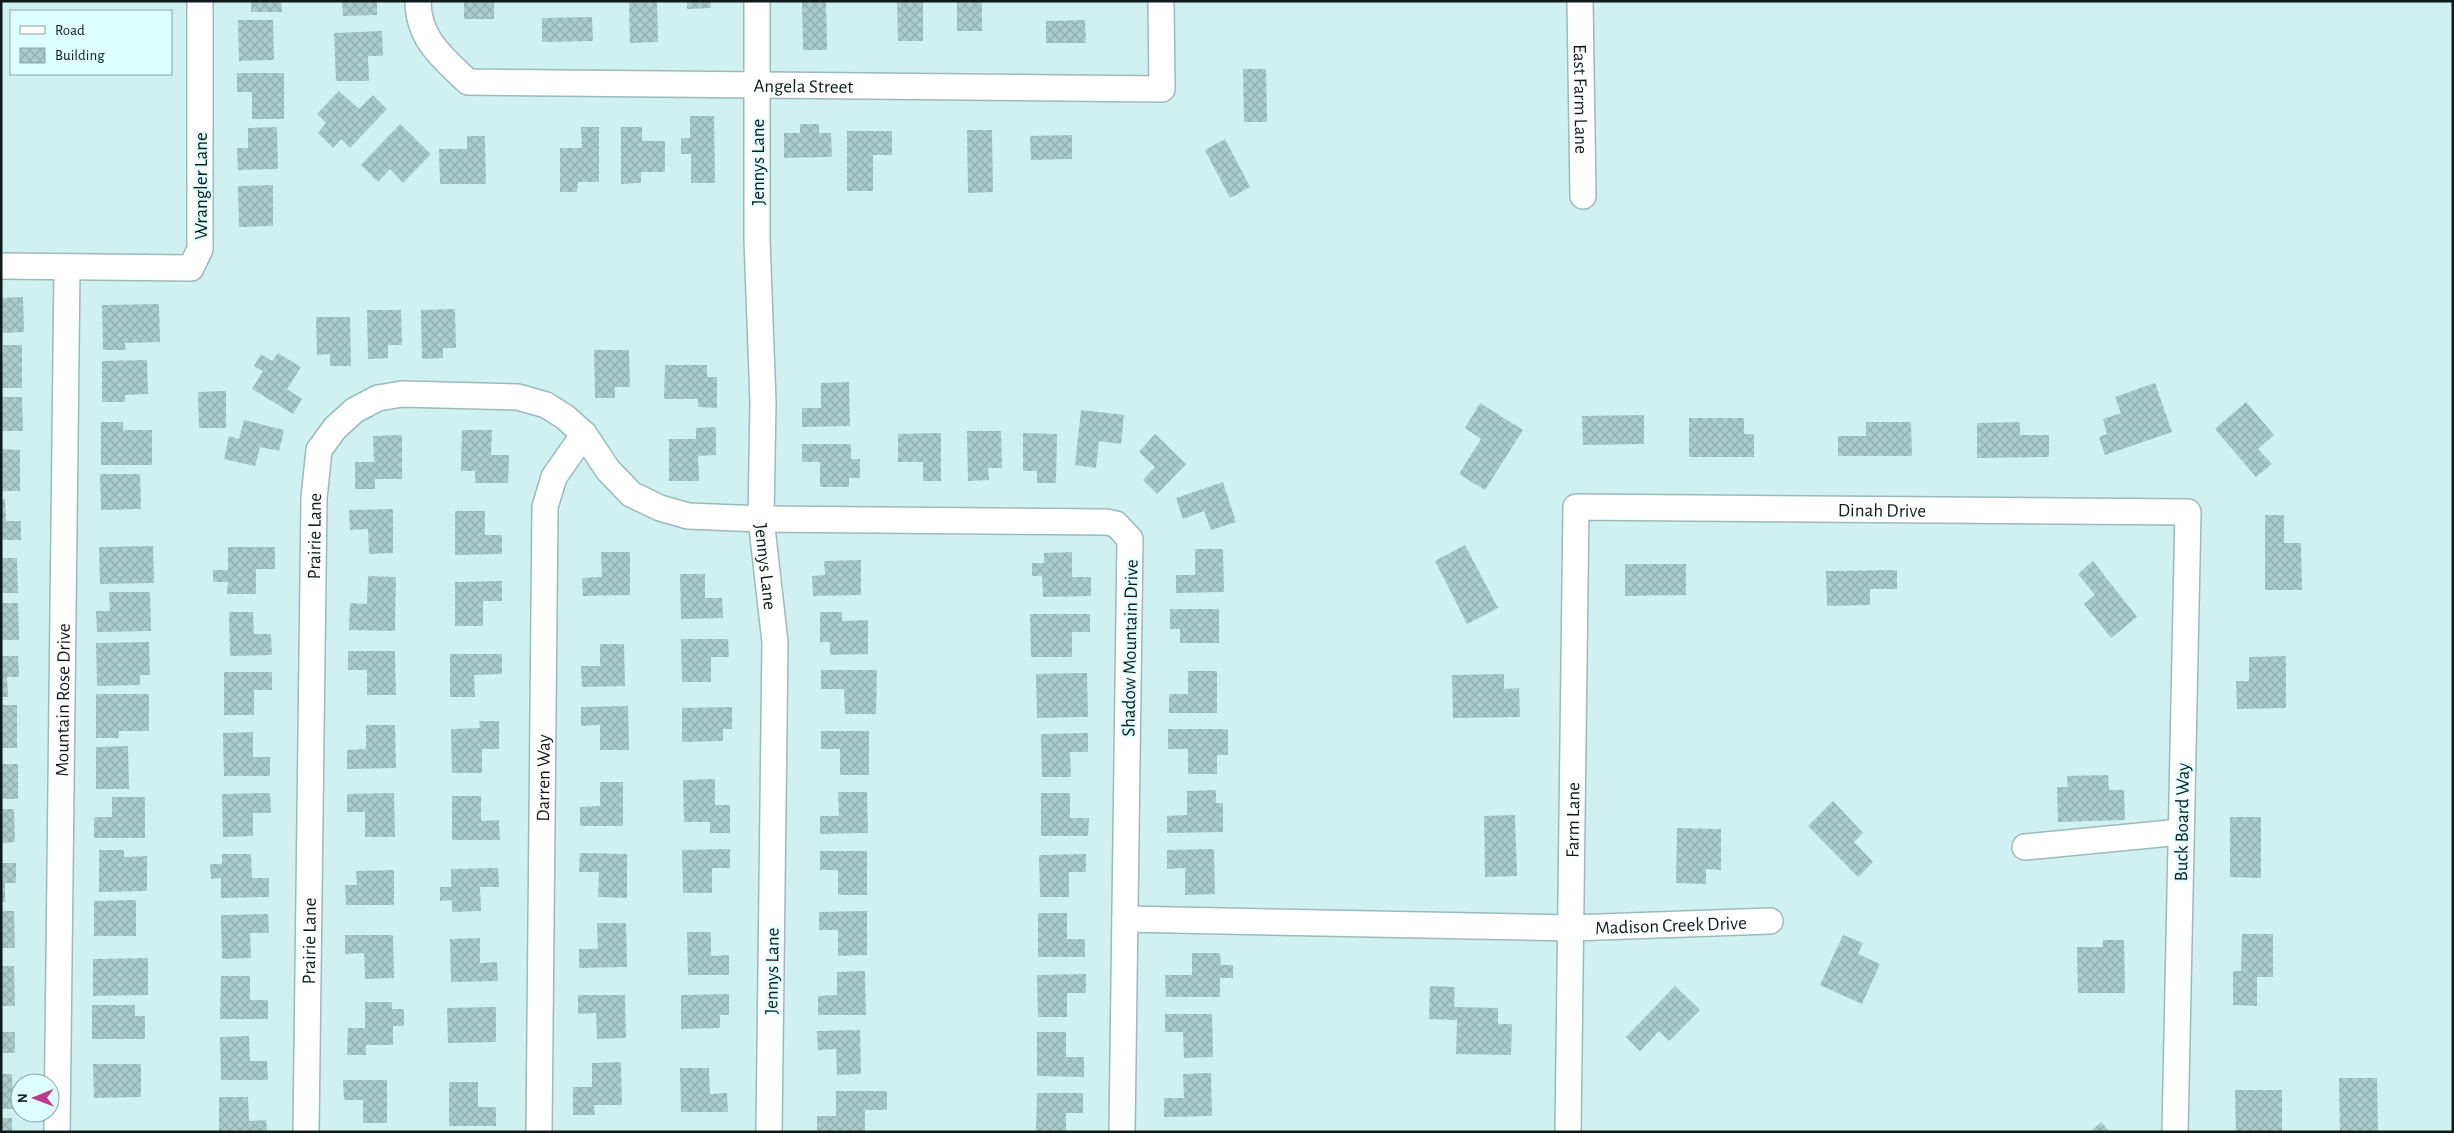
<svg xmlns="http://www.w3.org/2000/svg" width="2454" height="1133" font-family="'Alegreya Sans',sans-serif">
<defs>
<pattern id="building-cross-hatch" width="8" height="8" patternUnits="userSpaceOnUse" patternTransform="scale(1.25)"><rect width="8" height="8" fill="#accbcb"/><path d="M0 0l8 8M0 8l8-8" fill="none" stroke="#93aeae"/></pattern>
</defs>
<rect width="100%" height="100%" fill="#d1f0f0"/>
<path fill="url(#building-cross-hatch)" d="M251 1H281L282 12H251Z
M342 1H377V15L343 16Z
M464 1H494V19H464Z
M629 1H657L658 42 630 43Z
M687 1H711V8L687 9Z
M802 1H826L827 50H803Z
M897 1H923V41H898Z
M957 1H982V31H957Z
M592 17 593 41 542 42V18Z
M238 20H273L274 60 239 61Z
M1085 20 1086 43H1046V21Z
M382 31 383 56H368L369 81H336L334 33Z
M1243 69H1266L1267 122H1244Z
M237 73H284V119H252V92H237Z
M339 91 359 109 373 95 387 109 350 148 341 139 333 148 318 133 326 123 317 114Z
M690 116H714L715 183H691V154H681V138H690Z
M400 124 431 154 403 183 390 169 378 182 361 165Z
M800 124H819V133H831L832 157 784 158V133H800Z
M277 127 278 169 238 170 237 148H248V128Z
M581 127H599V182H578L577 192H560V148H582Z
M621 127H642V141H665V172H641V183L621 184Z
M967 130H992L993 192 968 193Z
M847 131H892V155H873V191H847Z
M1072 135V159L1031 160 1030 136Z
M467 136H485L486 184H440L439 149H467Z
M1225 139 1250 187 1230 198 1205 150Z
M273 185V226L239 227 238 186Z
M23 297 24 332 1 333V298Z
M159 304 160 342 125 343 126 350H103L102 305Z
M455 309 456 348H443V358L422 359 421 310Z
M367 310H401L402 345H388V358L368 359Z
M316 317H350L351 366H330V354L317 355Z
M3 345H22V388H1Z
M594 350H629L630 387H615V398H595Z
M278 353 301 367 287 389 302 399 293 414 252 389 263 371 254 366 261 354 272 361Z
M147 360 148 394 125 395V402H102V361Z
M665 365H707V377H717V408L698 407V399H664Z
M849 382 850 426 802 427V408H821V383Z
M2155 383 2172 432 2105 455 2099 437 2107 434 2103 419 2121 413 2115 397Z
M226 391V428H199L198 392Z
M1 397H22L23 431H1Z
M2246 402 2274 435 2258 449 2272 464 2256 477 2215 429Z
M1480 403 1523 430 1485 490 1459 474 1481 439 1465 428Z
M1081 410 1124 415 1121 444 1099 441 1096 468 1075 465Z
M1644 415V444L1583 445 1582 416Z
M1689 418H1744V434H1754V457H1689Z
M244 420 284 430 279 451 260 447 255 466 224 459 229 436 239 439Z
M101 422H123V430H152V465H101Z
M1866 422H1911L1912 456H1838V436H1866Z
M2020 422V435H2049V457L1977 458V423Z
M716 427V455L698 456 699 481H669V439H696V428Z
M462 430H492L491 455H509L508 483H475V471H461Z
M967 431H1001L1002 468H988L989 480 968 481Z
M941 433V481H923V462H898V434Z
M1023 433 1057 434 1056 483H1037V471H1023Z
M1155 434 1186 464 1157 494 1143 480 1155 467 1139 452Z
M402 435V479H375V489H355V462H374L373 436Z
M802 444H851V459H860V478H849V487H820V462H802Z
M1 449 20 450V491H1Z
M100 474H140L141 509 101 510Z
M1223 482 1236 522 1211 530 1204 511 1183 519 1176 498Z
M1 499H5L6 521H21V540H1Z
M393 509V553L369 554 368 529 350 530 349 510Z
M455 511H485V535H502V554L455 555Z
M2265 515H2284V543H2301L2302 590H2265Z
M1465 545 1498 608 1467 624 1435 561Z
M153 546 154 583 100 584 99 547Z
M228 547H275V569H256V594H227L228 582H213V570H228Z
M1195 549H1223L1224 592 1176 593V575H1195Z
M601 552H630V595L583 596 582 578 602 577Z
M1072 552V577H1091V596L1043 597 1042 576H1032V563H1044V553Z
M1 558H17L18 593H1Z
M861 560V595L813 596 812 576 825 575 824 561Z
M2093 561 2137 617 2111 638 2084 604 2095 595 2078 574Z
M1625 564H1686V595L1625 596Z
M1897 570V589H1870V605L1827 606 1826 571Z
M680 574H705V598H722L723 618 681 619Z
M368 576 396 577 395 631 349 630 350 603 367 604Z
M502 581V601H483V626H455V582Z
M109 592H150L151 631 97 632 96 611H110Z
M1 603H18L19 640H1Z
M1170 609H1219V643H1180V629H1170Z
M229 612H253L254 634H271L272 655 230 656Z
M820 612H842V621L868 620V654L830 655V642H820Z
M1030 614H1090V632H1072V657H1031Z
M681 639H728L729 657H711V682H682Z
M149 642 150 675H140V685L97 686 96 643Z
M600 644H624L625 686 582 687 581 666H600Z
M348 651H395L396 695H367V670H348Z
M450 654H502V674L474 675 475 697H450Z
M1 656H18L19 677H7L8 697H1Z
M2286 656V708L2237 709 2236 681H2249V657Z
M821 670H877L876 714H845L844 689H821Z
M1188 671H1217V713H1169V694H1188Z
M224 672H272V690H254V715H224Z
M1087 673 1088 717 1037 718 1036 674Z
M1504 674V689L1519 688 1520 717 1453 718 1452 675Z
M96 694H149V731H119V738H96Z
M1 705H17V748H1Z
M628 706 629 750H600V725L581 726V707Z
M732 707V729H723V741L682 742V708Z
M479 721H499V749H482V773H452L451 729 480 728Z
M366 725H395L396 768 347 769V750L366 749Z
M1168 729H1228V755H1217V774H1188V749H1168Z
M821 731H869V775H840V749H821Z
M253 732V757H270V776H224L223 733Z
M1088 733V752H1070L1071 777H1042L1041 734Z
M128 746 129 789H96V747Z
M1 764H18V799H1Z
M2108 775 2109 790H2124L2125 820 2058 822 2057 787H2068L2067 776Z
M715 779V805H730V833H710V822H684L683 780Z
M600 782H623V826H580V807L600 806Z
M1216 790V803H1223V832L1167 833V816L1187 815V791Z
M838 792H867L868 833 820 834V816H839Z
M270 793 271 813H253V836L223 837 222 794Z
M394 793 395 837H365V812H347V794Z
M1041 793H1070V818H1089L1088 836H1041Z
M452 796H481V821L499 820 500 840H452Z
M112 797H145V838H94V817H112Z
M1833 801 1863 833 1854 842 1873 862 1858 877 1808 826Z
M1 809H14L15 842 1 843Z
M1515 815 1517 876 1485 877 1484 816Z
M2230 817H2261V878L2230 877Z
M1677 828 1721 829V870L1706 869V884L1676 883Z
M730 849V868H712V893H683L682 850Z
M1214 849 1215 894 1185 895V868L1167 869V850Z
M99 850H124V857L147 856V891L99 892Z
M820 851H867V895H838V870H820Z
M580 853 627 854V898L598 897 599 872H579Z
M222 854H251L252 878H269V897L221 898V878L211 879 210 864H222Z
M1086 854V872H1069V897H1040L1039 855Z
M1 863H16V883H5V902H1Z
M498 868 499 887H480L481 911 452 912V900L440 901V887H451V869Z
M394 870V905H346L345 885H357L356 871Z
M136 900V936H94V901Z
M1 911H14L15 948H1Z
M867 911V955L838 956V930H819V912Z
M1038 913H1067V939H1085V957H1038Z
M268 914 269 933H250L251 958 222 959 221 915Z
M597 923H626L627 967 579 968V949H598Z
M687 932H711V956L729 955V975H688Z
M2242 934H2273V977H2257V1006L2233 1005V971H2241Z
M345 935H393L394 978 365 979 364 953 345 954Z
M1843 935 1863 943 1858 954 1880 964 1862 1004 1820 985Z
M480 938V963L497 962 498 981 451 982 450 939Z
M2103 940H2124L2125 993H2078L2077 947H2103Z
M1192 953H1220L1221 965H1233V978H1220V997H1166L1165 975H1192Z
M148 958V995L93 996V959Z
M1 966H14L15 1006H1Z
M865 971 866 1015H818V996L837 995V972Z
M1086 974V993H1067V1017H1038L1037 975Z
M221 976H250V1000H268V1019H220Z
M1430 986 1455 987 1454 1007 1498 1008V1024H1512L1511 1055 1456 1054 1457 1020 1429 1019Z
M1675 986 1700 1010 1669 1041 1659 1031 1640 1051 1626 1037Z
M729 994V1015H720V1028L681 1029V995Z
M578 995H625L626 1038 597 1039 596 1013 578 1014Z
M365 1002H392V1009H404V1026H393V1045H366V1055H347L348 1028H365Z
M92 1005H135V1016H145V1039H92Z
M496 1007V1042L448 1043 447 1008Z
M1165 1014H1212L1213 1057 1184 1058 1183 1032H1165Z
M860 1030 861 1074 837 1075 836 1049 818 1050 817 1031Z
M1 1032H15V1053H1Z
M1037 1032H1066V1057H1084V1077L1037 1076Z
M249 1036 250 1061H267L268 1080H221L220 1037Z
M621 1062 622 1105H594L595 1115H573V1087H592V1063Z
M93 1064H141V1097L94 1098Z
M680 1068H709L710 1094 727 1093 728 1112H681Z
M1211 1073 1212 1116 1164 1117V1098H1184L1183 1074Z
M1 1074H12L13 1109H1Z
M2339 1078H2377L2378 1132H2340Z
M343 1080H387V1123H363V1100H344Z
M449 1082H478V1107H496V1126H449Z
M2235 1090H2282V1132H2236Z
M836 1091H887V1110H865V1132H817V1116H836Z
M1037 1093H1083V1113H1066V1132H1036Z
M219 1097H248L249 1121 266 1120 267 1132H219Z
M1 1118H12V1132H1Z
M2101 1122 2110 1132H2090Z"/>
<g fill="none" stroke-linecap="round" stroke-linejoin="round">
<defs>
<g id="minor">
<path id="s1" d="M418 1C418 39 443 58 468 82L1162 89 1161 1"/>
<path id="s2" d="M757 1V240L763 402 761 519 775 642 769 1132"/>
<path id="s3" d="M1580 1 1583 196"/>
<path d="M1 266 191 268 200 249V1"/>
<path d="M2025 847 2181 832"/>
<path id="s4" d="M1125 919 1571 928 1770 921"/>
<path id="s5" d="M57 1132 67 268"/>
<path id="s6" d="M306 1132 314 498 319 450 335 428 355 410 378 398 402 394 518 397 546 405 565 417 584 434 608 470 631 494 660 508 688 516 761 519 1106 522 1116 524 1130 539 1122 1132"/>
<path id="s7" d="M539 1132 545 507 554 477 584 434"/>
<path id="s8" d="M1568 1132 1576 507 2188 512 2175 1132"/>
</g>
</defs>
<use href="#minor" stroke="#9bbaba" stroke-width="28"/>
<use href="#minor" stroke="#fff" stroke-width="25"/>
</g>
<g text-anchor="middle" stroke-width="4" stroke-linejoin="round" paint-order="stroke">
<g font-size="19" fill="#0f1a1b" stroke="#defefe">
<text dy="7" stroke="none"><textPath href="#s1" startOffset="434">Angela Street</textPath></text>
<text dy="7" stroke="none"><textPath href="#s3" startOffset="98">East Farm Lane</textPath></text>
<text transform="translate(757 162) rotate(-90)" y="7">Jennys Lane</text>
<text transform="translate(200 186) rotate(-90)" y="7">Wrangler Lane</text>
<text dy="7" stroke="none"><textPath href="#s8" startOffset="931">Dinah Drive</textPath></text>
<text dy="7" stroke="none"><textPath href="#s6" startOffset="596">Prairie Lane</textPath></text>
<text dy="7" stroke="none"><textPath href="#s2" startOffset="566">Jennys Lane</textPath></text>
<text transform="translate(1129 648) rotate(-89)" y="7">Shadow Mountain Drive</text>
<text dy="7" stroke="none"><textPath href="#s5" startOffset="432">Mountain Rose Drive</textPath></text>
<text dy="7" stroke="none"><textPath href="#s7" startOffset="354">Darren Way</textPath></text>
<text dy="7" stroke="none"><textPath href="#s8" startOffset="312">Farm Lane</textPath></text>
<text transform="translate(2181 822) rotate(-89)" y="7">Buck Board Way</text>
<text dy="7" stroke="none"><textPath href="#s4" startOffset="546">Madison Creek Drive</textPath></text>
<text dy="7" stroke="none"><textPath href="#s6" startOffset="191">Prairie Lane</textPath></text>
<text transform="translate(771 971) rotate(-89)" y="7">Jennys Lane</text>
</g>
</g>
<rect width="2454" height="1133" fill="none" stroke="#0f1a1b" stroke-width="5"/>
<rect x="10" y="10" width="162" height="65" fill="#defefe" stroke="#8ba3a3"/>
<rect x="20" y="26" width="25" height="8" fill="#ffffff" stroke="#8ba3a3"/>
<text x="55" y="35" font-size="15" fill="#0f1a1b">Road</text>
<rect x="20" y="48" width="25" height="15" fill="url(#building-cross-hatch)" stroke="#8ba3a3"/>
<text x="55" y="60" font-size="15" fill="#0f1a1b">Building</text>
<g transform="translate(35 1098) rotate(269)"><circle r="24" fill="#defefe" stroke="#8ba3a3"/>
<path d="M0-4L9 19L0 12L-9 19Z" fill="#ba3c89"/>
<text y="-8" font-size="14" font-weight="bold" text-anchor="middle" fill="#0f1a1b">N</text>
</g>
</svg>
